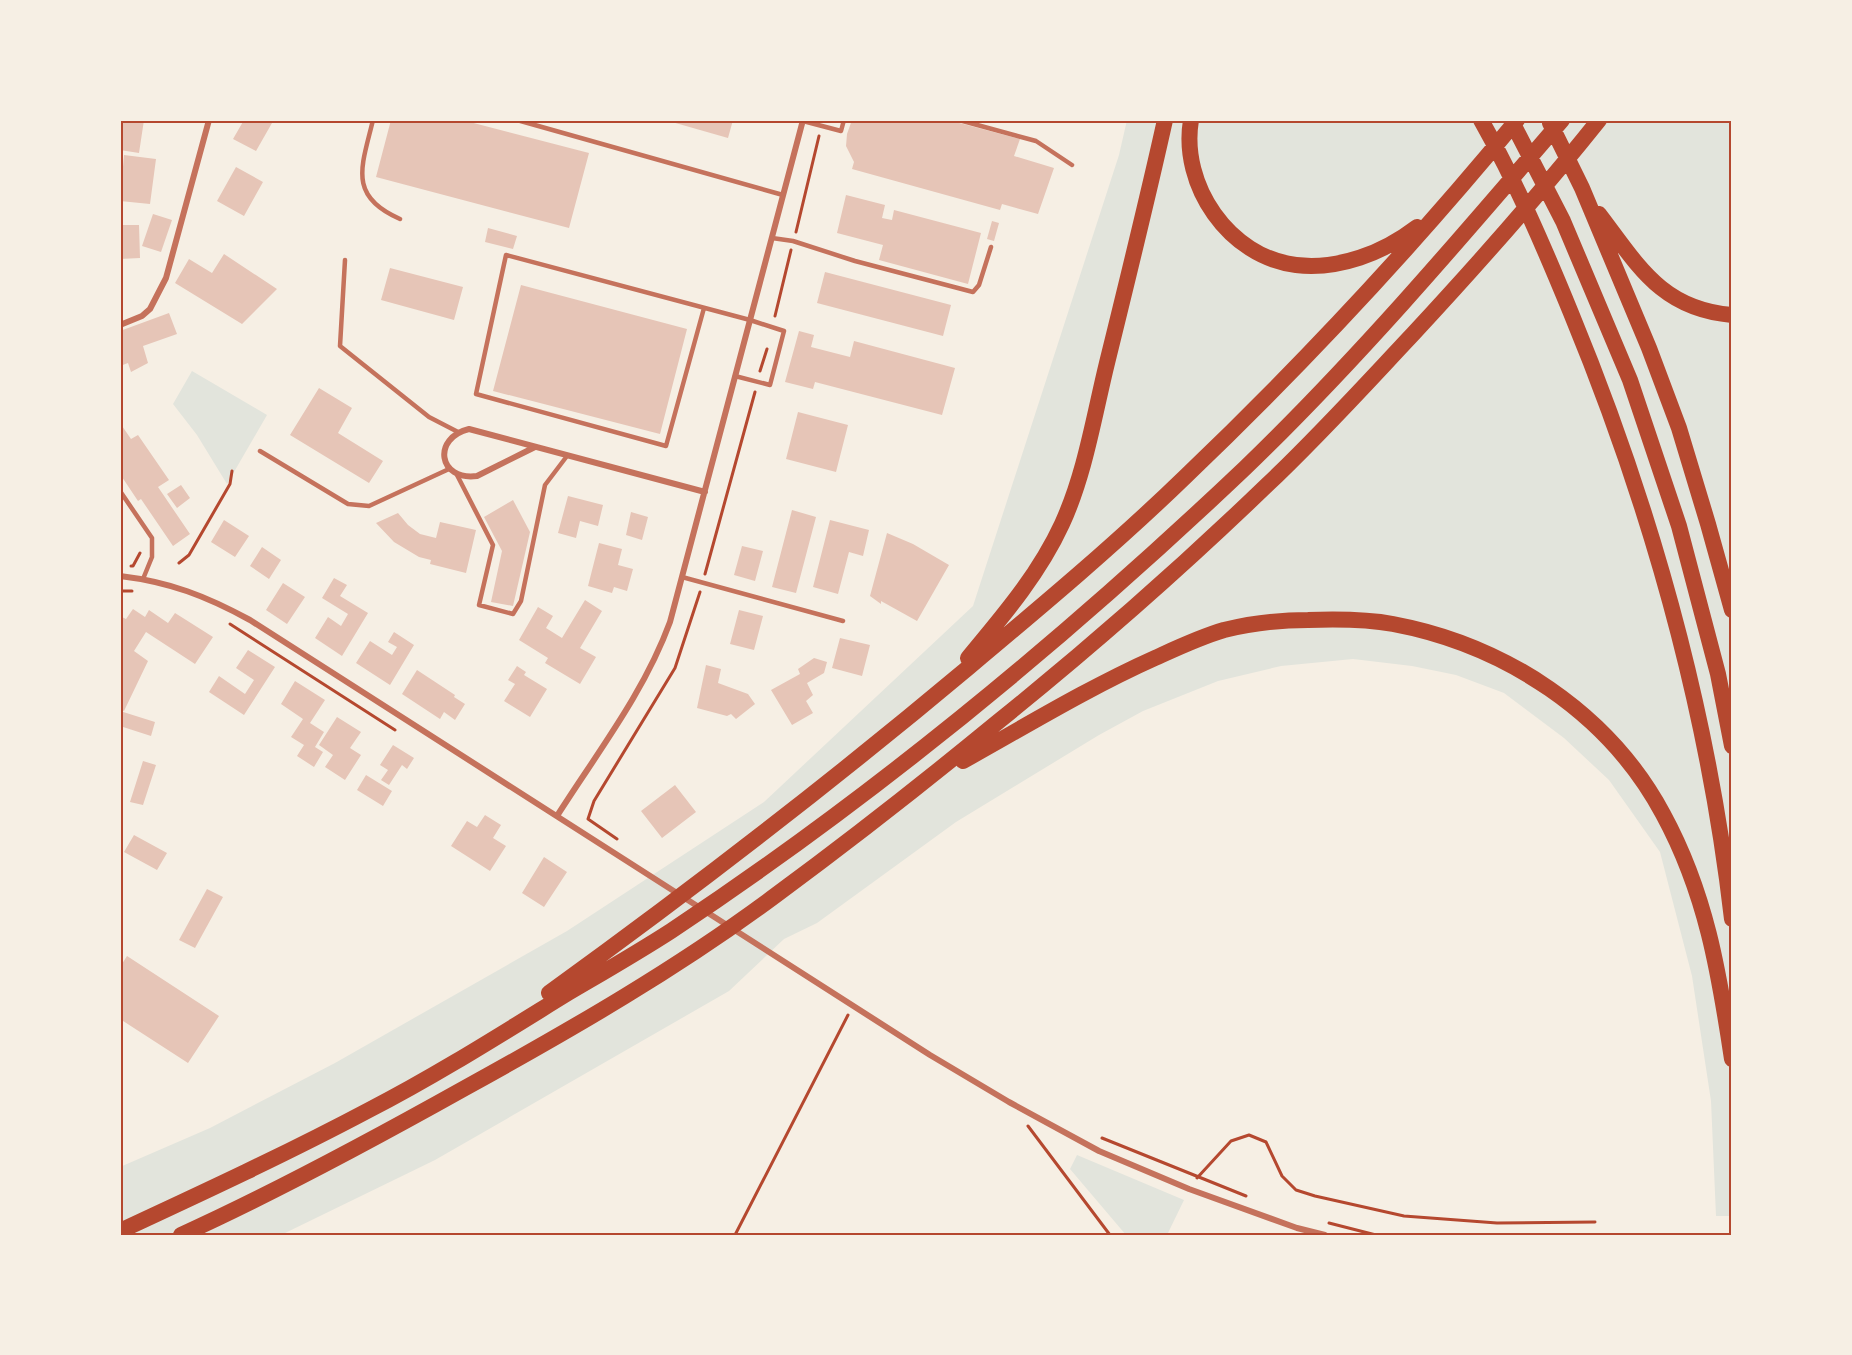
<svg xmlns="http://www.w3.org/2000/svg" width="1852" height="1355" font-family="Signika,sans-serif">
<rect width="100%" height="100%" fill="#f6efe4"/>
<path fill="#e2e4dc" d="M1127 120H1732V1216H1716L1711 1101 1692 976 1660 852 1609 780 1564 738 1504 693 1456 675 1412 666 1353 659 1281 666 1218 681 1143 711 1099 735 956 822 817 923 784 939 729 991 435 1160 281 1235H120V1167L210 1128 335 1063 567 931 764 802 973 606 1119 155Z
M192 371 267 415 227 484 197 435 173 404Z
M1077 1155 1184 1200 1167 1235H1126L1070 1169Z"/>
<path fill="#e6c5b7" d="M120 120H144L139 153 120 150Z
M244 120H266L272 123 256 151 233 139Z
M391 120H462L589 153 569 228 376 177Z
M665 120H733L728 138Z
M852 120H948L1020 139 1014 156 1054 168 1038 214 1002 204 1000 210 852 169 854 162 846 146 847 134Z
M124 155 156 159 150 204 120 201Z
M236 167 263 182 244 216 217 201Z
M846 195 885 205 882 218 892 220 894 210 981 233 968 284 879 260 883 245 837 233Z
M153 214 172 220 161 252 142 246Z
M992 221 999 223 994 241 987 239Z
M120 225H139L140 258 120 259Z
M488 228 517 236 513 249 485 242Z
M224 254 277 289 242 324 175 283 189 259 212 273Z
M390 268 463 287 454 320 381 300Z
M825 272 951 305 943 336 817 303Z
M521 285 687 329 660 434 493 391Z
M169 313 177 334 143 346 148 363 131 372 128 363 120 366V331Z
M799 331 814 335 811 347 850 357 854 341 955 368 942 415 815 382 813 389 785 382Z
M319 388 352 408 338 433 383 461 369 483 290 435Z
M798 412 848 425 836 472 786 459Z
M120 423 131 439 138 435 169 480 158 487 190 534 173 546 141 499 138 501 120 474Z
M181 485 190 498 177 508 167 494Z
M568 496 603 505 598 526 580 521 576 538 558 533Z
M513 500 530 532 513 606 491 602 502 551 484 517Z
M792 510 816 517 796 593 772 587Z
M631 512 648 517 642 540 626 535Z
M398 513 408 525 420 534 436 538 440 522 476 530 466 573 430 564 431 560 419 557 394 542 376 523Z
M224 520 249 536 235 557 211 542Z
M830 520 869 530 863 556 849 552 838 594 813 587Z
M887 533 913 544 949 565 917 621 881 601V604L870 596Z
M599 543 622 549 618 565 633 569 627 591 614 587 612 593 588 586Z
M742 546 763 551 755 581 734 575Z
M262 547 281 560 269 579 250 566Z
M334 578 347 585 340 596 368 613 342 656 315 638 328 617 341 626 348 614 322 598Z
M283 583 305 597 287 624 266 610Z
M585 600 602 611 580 648 596 657 580 684 545 663 548 658 519 640 538 607 553 616 546 628 562 638Z
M133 609 145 617 149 610 168 623 175 613 213 637 195 664 146 632 134 651 148 661 124 711 120 709V666L123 659 120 658V616L126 619Z
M739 610 763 616 754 650 730 644Z
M394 632 414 645 390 685 356 663 370 641 392 655 397 647 388 642Z
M840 638 870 645 862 676 832 668Z
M248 650 275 667 244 715 209 692 219 676 245 694 254 680 236 668Z
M814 658 827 662 824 673 807 683 813 695 806 701 813 713 792 725 771 690 800 674 798 669Z
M706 665 721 669 718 683 748 694 755 704 736 719 731 714 727 716 697 708Z
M517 666 526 672 524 675 547 689 530 717 504 701 515 684 508 680Z
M417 670 455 695 454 697 465 704 455 720 444 712 440 719 402 694Z
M295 681 325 700 310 723 324 732 315 747 323 752 314 767 297 756 304 745 291 737 303 719 281 704Z
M120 711 155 722 151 736 120 726Z
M337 717 361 732 350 748 361 755 345 780 325 767 333 755 319 745Z
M393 745 414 758 407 769 402 765 389 785 381 780 388 770 380 765Z
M143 761 156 765 143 805 130 802Z
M366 775 392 791 383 806 357 790Z
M675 785 696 812 662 838 641 811Z
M485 815 501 825 493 838 506 846 490 871 451 846 467 821 477 827Z
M134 835 167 853 157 870 124 852Z
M544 857 567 872 544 907 522 893Z
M207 889 223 897 195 948 179 940Z
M127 956 219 1016 188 1063 120 1019V967Z"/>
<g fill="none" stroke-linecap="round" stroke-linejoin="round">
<path stroke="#b5482f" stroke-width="3" d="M796 232 819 136
M775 316 791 250
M760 371 767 349
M179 563 189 555 230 484 232 471
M131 566H133L140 553
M705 574 755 392
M120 591H132
M230 624 395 730
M617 839 588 819 594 801 675 668 700 592
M1028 1126 1110 1235
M1102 1138 1246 1196
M1197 1178 1231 1141 1249 1135 1266 1142 1282 1176 1296 1190 1315 1196 1404 1216 1497 1223 1595 1222
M1329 1223 1376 1235
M735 1235 848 1015"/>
<path stroke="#c5725c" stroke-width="4.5" d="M373 120C362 166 347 196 400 219
M517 120 783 195
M959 120 1036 141 1072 165
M803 121 841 131 844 120
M772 238 793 241 855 261 973 292 979 285 991 247
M345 260 340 346 429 417 458 432
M704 308 666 446 476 394 506 255 750 320 784 331 770 385 735 376
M260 451 348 504 369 506 449 469
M457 475 493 545 479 605 513 614 521 601 545 485 567 456
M120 491 152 538V557L143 579
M682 577 843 621"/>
<path stroke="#c5725c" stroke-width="6" d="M120 325 142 316 150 309 166 278 209 120
M535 447 477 476C438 481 432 438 469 429L705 492
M120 576C170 582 206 596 250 620L930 1055 1009 1102 1099 1151 1189 1189 1297 1228 1325 1235
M557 816C597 753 644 693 670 622L803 120"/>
<path stroke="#b5482f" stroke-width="16" d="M1191 120C1180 185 1229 257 1296 265 1339 270 1383 253 1417 227
M1481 120C1516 182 1544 247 1571 313 1651 507 1708 711 1732 919
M1511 120 1563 221 1630 380 1679 526 1718 674 1732 746
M1550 123 1582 188 1649 348 1679 428 1708 524 1732 610
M1599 214C1638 265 1661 309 1732 315
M968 658C1003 616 1039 574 1062 524 1085 474 1094 416 1107 363 1127 282 1147 201 1165 120
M963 761C1026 726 1088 688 1155 658 1177 648 1200 637 1224 630 1252 623 1279 620 1308 620 1336 619 1366 619 1393 624 1505 645 1609 713 1663 814 1706 893 1719 972 1732 1059
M549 993C693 889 833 781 969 667 1043 605 1117 543 1186 476 1303 364 1414 245 1517 120
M120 1231C204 1192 288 1153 369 1110 437 1075 503 1033 568 993 602 973 637 953 671 931 876 795 1067 637 1245 468 1358 359 1460 239 1562 120
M181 1235C278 1191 372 1140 465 1088 572 1029 678 968 776 895 852 839 926 781 999 721 1092 646 1181 568 1267 485 1318 437 1365 385 1413 334 1477 265 1540 194 1599 120"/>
</g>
<rect width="1852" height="1355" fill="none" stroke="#f6efe4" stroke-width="243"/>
<rect x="122" y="122" width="1608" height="1112" fill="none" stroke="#b5482f" stroke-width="2"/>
</svg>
